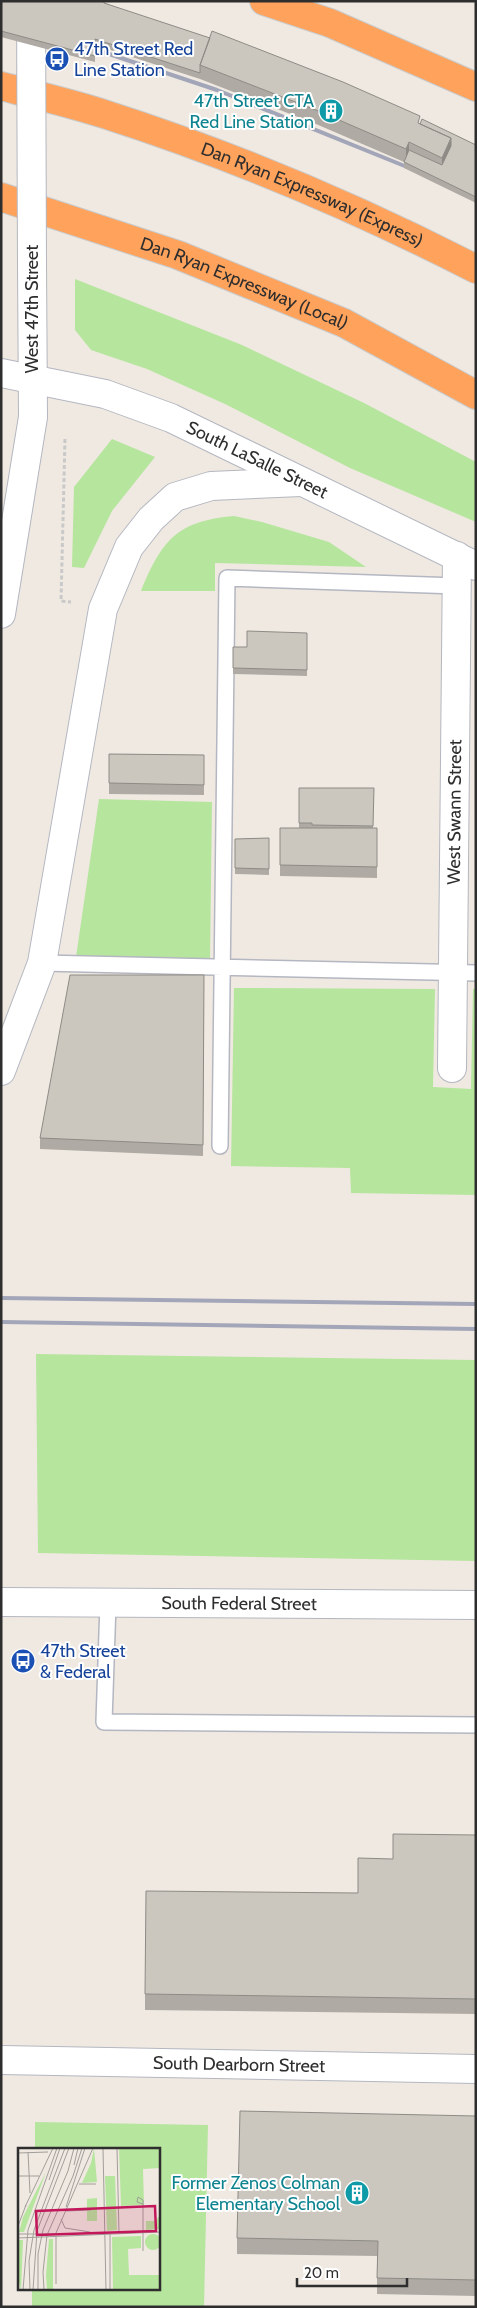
<svg xmlns="http://www.w3.org/2000/svg" width="477" height="2308" font-family="Cabin,sans-serif">
<rect width="100%" height="100%" fill="#efe9e1"/>
<path fill="#b6e59e" d="M75 279 242 345 364 403 476 462V522L350 468 225 404 147 369 91 350 75 330Z
M112 439 155 457 112 511 84 568 72 567 74 487Z
M234 516 262 522 329 542 366 567 215 563V591H141C162 540 177 521 234 516Z
M99 799 212 802 210 959 76 957Z
M234 988 435 989 433 1087 471 1089 473 989H476V1195L351 1193 350 1168 231 1166Z
M36 1354 476 1360V1561L38 1553Z
M35 2122 208 2125 204 2307H32V2289H159V2149H35Z"/>
<g fill="none" stroke-linecap="round" stroke-linejoin="round">
<defs>
<path id="lane" d="M42 963 476 973
M220 1146 227 578 457 586
M108 1603 104 1722 476 1725"/>
<g id="street">
<path id="s1" d="M452 1068 457 556"/>
<path id="s2" d="M1 1602 476 1605"/>
<path id="s3" d="M1 2060 476 2069"/>
</g>
<g id="secondary">
<path id="s4" d="M1 373 105 394 171 418 476 566"/>
<path d="M1 614 33 417 32 264"/>
<path d="M1 1071 42 963 103 609 129 547 151 519 175 497 211 486 301 482"/>
</g>
<g id="highway">
<path d="M264 1 330 23 476 87"/>
<path id="s5" d="M1 86C35 95 70 103 104 114 232 155 357 208 476 269"/>
<path id="s6" d="M1 197 178 255 344 323 476 395"/>
</g>
</defs>
<use href="#lane" stroke="#b4b7c1" stroke-width="18"/>
<use href="#street" stroke="#b4b7c1" stroke-width="30"/>
<use href="#secondary" stroke="#b4b7c1" stroke-width="30"/>
<use href="#highway" stroke="#c9c9c9" stroke-width="30"/>
<path stroke="#c9c9c9" stroke-width="3" stroke-dasharray="4 2.5" stroke-linecap="butt" d="M65 439 61 601 71 602"/>
<use href="#lane" stroke="#fff" stroke-width="15"/>
<use href="#street" stroke="#fff" stroke-width="28"/>
<use href="#secondary" stroke="#fff" stroke-width="28"/>
<use href="#highway" stroke="#ffa35c" stroke-width="28"/>
<path stroke="#a3a6b8" stroke-width="4" d="M82 45 217 90 417 171
M1 1298 476 1304
M1 1322 476 1329"/>
<defs>
<path id="secondary-bridge" d="M31 1 32 264"/>
</defs>
<use href="#secondary-bridge" stroke="#b4b7c1" stroke-width="30" stroke-linecap="butt"/>
<use href="#secondary-bridge" stroke="#fff" stroke-width="28"/>
</g>
<path fill="#afaba4" d="M1 1 105 3 476 145V203L404 168V162L316 124 200 79 95 45V62L1 37Z
M307 633V676L233 674V647H247Z
M109 754 204 755V795L109 794Z
M299 788H374L373 828H377V878L280 876V828H299Z
M269 838V875L235 874V839Z
M204 975 203 1156 40 1149V1138Z
M476 1835V2014L145 2010V1994L358 1893 393 1859Z
M476 2116V2296L377 2294V2256L237 2254V2238Z"/>
<path fill="#8e8b86" d="M451 138V152L442 171V158Z
M409 142V156L406 163V149Z"/>
<path fill="#cbc7bf" stroke="#8e8b86" d="M1 1H104V3L210 38 200 65V73L95 39V56L1 31Z
M212 31 343 82 420 116 418 123 451 138 442 158 409 142 406 149 316 110 200 65Z
M422 119 476 145V197L404 162 409 150 442 165 451 146V138L420 124Z
M247 631 307 633V670L233 668V647H247Z
M109 754 204 755V785L109 783Z
M299 788H374L373 826 312 825V823H299Z
M280 828H377V867L280 865Z
M269 838V869L235 868V839Z
M70 975H204L203 1145 40 1138Z
M393 1834 476 1835V1999L145 1994 146 1891 358 1893V1858L393 1859Z
M240 2111 476 2116V2280L377 2278 378 2241 237 2238Z"/>
<defs>
<symbol id="bus-disc" viewBox="-11 -11 22 22"><circle r="9.5" fill="#1a4fb4" stroke="#fff"/><path d="M-5-6H5V4H4V6H2V4H-2V6H-4V4H-5ZM-3.5-4V0h7V-4ZM-3.5 1.2v1.5H-2V1.2ZM2 1.2v1.5H3.5V1.2Z" fill="#fff"/></symbol>
<symbol id="building-disc" viewBox="-11 -11 22 22"><circle r="9.5" fill="#0f9aa8" stroke="#fff"/><path d="M-4-6H4V6H1V3H-1V6H-4ZM-2.5-4.3h1.7v1.8h-1.7ZM.8-4.3h1.7v1.8H.8ZM-2.5-1h1.7V.8h-1.7ZM.8-1h1.7V.8H.8Z" fill="#fff"/></symbol>
</defs>
<g fill-rule="evenodd">
<use href="#bus-disc" x="43" y="45" width="28" height="28"/>
<use href="#building-disc" x="317" y="97" width="28" height="28"/>
<use href="#bus-disc" x="9" y="1647" width="28" height="28"/>
<use href="#building-disc" x="343" y="2179" width="28" height="28"/>
</g>
<g text-anchor="middle" stroke-width="4" stroke-linejoin="round" paint-order="stroke">
<g font-size="18" fill="#164399" stroke="#fff" text-anchor="start">
<text x="74" y="55">47th Street Red<tspan x="74" dy="21">Line Station</tspan></text>
<text x="40" y="1657">47th Street<tspan x="40" dy="21">&amp; Federal</tspan></text>
</g>
<g font-size="18" fill="#0d838f" stroke="#fff" text-anchor="end">
<text x="314" y="107">47th Street CTA<tspan x="314" dy="21">Red Line Station</tspan></text>
<text x="340" y="2189">Former Zenos Colman<tspan x="340" dy="21">Elementary School</tspan></text>
</g>
<g font-size="18" fill="#2e2e2e" stroke="#fff">
<text dy="6" stroke="none"><textPath href="#s5" startOffset="330">Dan Ryan Expressway (Express)</textPath></text>
<text dy="6" stroke="none"><textPath href="#s6" startOffset="258">Dan Ryan Expressway (Local)</textPath></text>
<text transform="translate(32 309) rotate(-90)" y="6">West 47th Street</text>
<text dy="6" stroke="none"><textPath href="#s4" startOffset="272">South LaSalle Street</textPath></text>
<text dy="6" stroke="none"><textPath href="#s1" startOffset="256">West Swann Street</textPath></text>
<text dy="6" stroke="none"><textPath href="#s2" startOffset="238">South Federal Street</textPath></text>
<text dy="6" stroke="none"><textPath href="#s3" startOffset="238">South Dearborn Street</textPath></text>
</g>
</g>
<g transform="translate(18 2148)">
<rect width="142" height="142" fill="#efe9e1"/>
<path d="M76 0 79 34 64 35 73 15ZM101 0H142V20L125 21 126 57 103 58ZM28 24 6 84H1L5 69ZM87 28H97L99 82 89 83ZM79 50V73H69V63L74 61H69V51ZM140 69H142V81L128 82V73H138ZM127 94a8 8 0 1 1 16 0a8 8 0 1 1-16 0ZM123 88V100L110 101 111 127H142V142H95L94 89ZM31 91H35V142H29L28 127ZM0 92H5L3 142 0 131Z" fill="#b6e59e"/>
<path fill="none" stroke="#a29e99" stroke-width="1" d="M85 0 88 142M99 0 101 85M10 4 12 45M0 5 30 4M56 17 60 0M0 28H21M31 32 42 0M61 36H78M125 56 119 54 120 49 125 52V103M7 59 35 0M48 59 67 0M48 63 73 62M43 71 47 80 72 84M0 78 8 57M38 85 75 0M0 86H48M92 86V142M0 90 143 84M38 136V89M5 142 10 82 39 0M12 142 11 113 16 82 47 0M15 142 19 83 51 0M20 142V106L25 82 50 23 56 0M26 142 25 124 29 87 55 28 64 0"/>
<path fill="#c2185b" fill-opacity="0.15" stroke="#c2185b" stroke-width="2.5" d="M137 58 138 83 19 87 18 63Z"/>
<rect width="142" height="142" fill="none" stroke="#2e2e2e" stroke-width="2.5"/>
</g>
<rect width="477" height="2308" fill="none" stroke="#2e2e2e" stroke-width="5"/>
<path d="M297 2278v8h110v-8" fill="none" stroke="#2e2e2e" stroke-width="2.5"/>
<text x="304" y="2278" font-size="15" fill="#2e2e2e" stroke="#ffffff" stroke-width="4" paint-order="stroke">20 m</text>
</svg>
